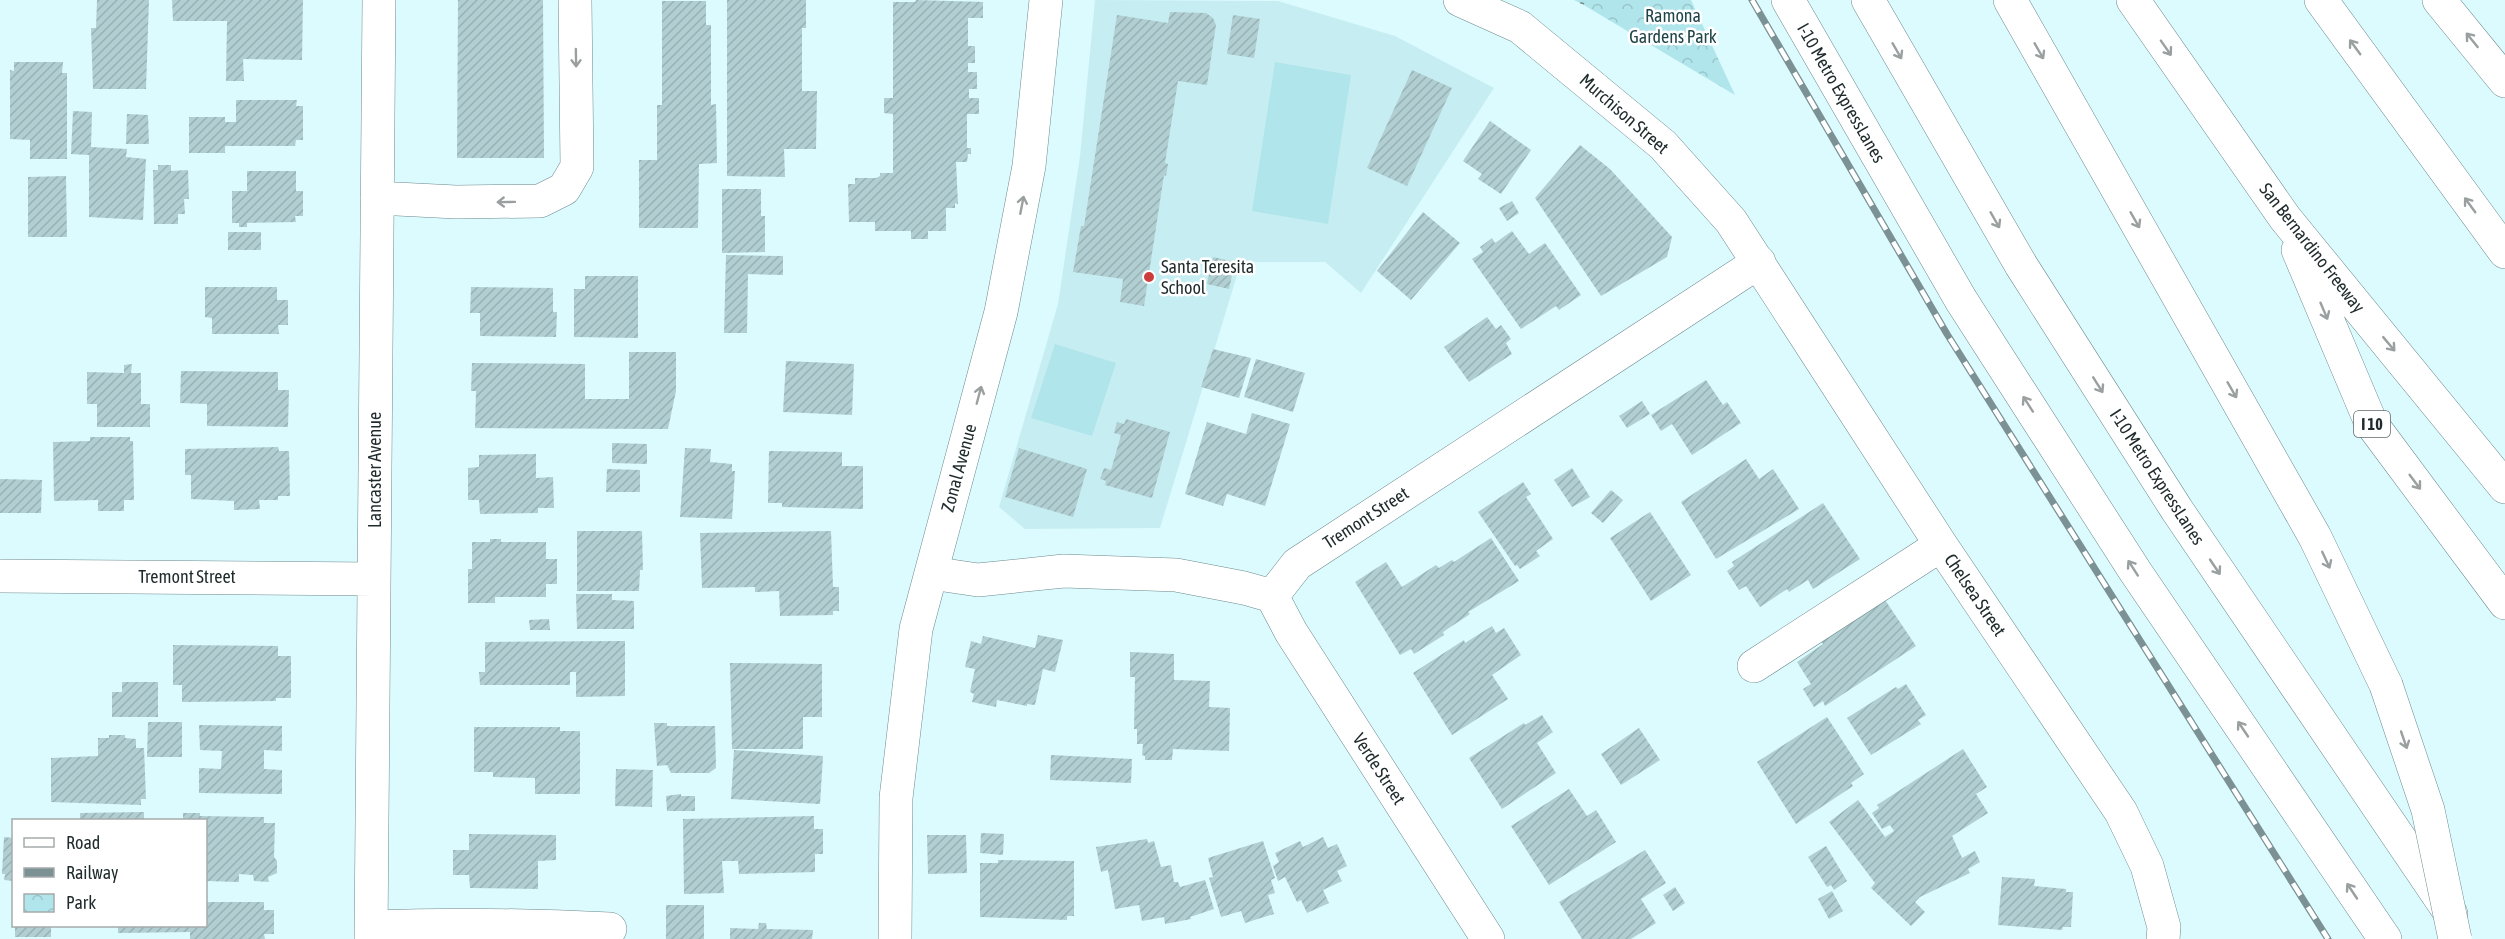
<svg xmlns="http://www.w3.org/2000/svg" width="2505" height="939" font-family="'Asap Condensed',sans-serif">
<defs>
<pattern id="park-crowns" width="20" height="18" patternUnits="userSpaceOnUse" patternTransform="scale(1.5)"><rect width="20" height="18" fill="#b0e5eb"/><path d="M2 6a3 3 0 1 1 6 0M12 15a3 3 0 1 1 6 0" fill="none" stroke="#97c5ca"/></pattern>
<pattern id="building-hatch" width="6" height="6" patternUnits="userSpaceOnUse" patternTransform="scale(1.5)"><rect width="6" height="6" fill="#b1cfd2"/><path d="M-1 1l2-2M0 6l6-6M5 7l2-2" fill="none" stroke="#98b2b4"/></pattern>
</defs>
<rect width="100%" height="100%" fill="#dcfbff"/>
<path fill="#c6eef2" d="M1095 0 1278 1 1395 36 1494 88 1361 293 1325 262H1241L1160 528 1025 529 999 507 1058 304 1080 156Z"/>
<path fill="url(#park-crowns)" d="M1574 0H1691L1735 95 1582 4Z"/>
<path fill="#b0e5eb" d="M1275 62 1351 75 1328 224 1252 211Z
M1055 344 1116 363 1092 436 1031 418Z"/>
<path fill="url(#building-hatch)" d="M97 0H149L146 89H93L91 28H96Z
M172 0H303L302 60 243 59 244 81H226L227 21H173Z
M458 0H543L544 158H457Z
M727 0H806V28H802V91H817L816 149H784L785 177 727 176Z
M916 0 983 2V18H968V46H975V63H968V72H977V89H969V98H979V114H967V148H971V154H968L967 162H956L958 204 955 203V208H946V231H928V239H911V231H875V222H849L848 184H855V178H876L880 176V173H893V114L884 113V98H893V2H915Z
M662 1H706V25H711V105L716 104 717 163 699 164 698 228H639V160H657V105H662Z
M1170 12 1206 13 1213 18 1216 25 1207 85 1178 81 1165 163 1168 164 1166 176 1164 175 1144 306 1120 302 1123 279 1073 272 1081 226H1084L1117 15 1168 23Z
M1233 15 1260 19 1254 58 1227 54Z
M14 62H63L62 73H67V159H30V140L10 139V70L14 71Z
M1412 70 1452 88 1407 186 1367 168Z
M236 100H297L296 106H303V140H296L295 146H225V153H189V117H225V122H236Z
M73 111 92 112 91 147 127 149 126 157 146 159 143 220 89 217V155L71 154Z
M127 114 148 115 149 144H126Z
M1490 121 1531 150 1501 194 1478 179 1482 174 1463 161Z
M1580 145 1610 169 1672 237 1667 257 1601 296 1535 198Z
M158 165H171V171L188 170 189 199H184L185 214H178V224H154L153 170H158Z
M247 171H296V191H303V216H295L296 222 247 223V227H239V223H232V191H247Z
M66 176 67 237H28V177Z
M722 189H761V216H765V252L722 253Z
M1512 201 1519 213 1507 221 1499 208Z
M1423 212 1460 243 1411 300 1377 271Z
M1512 231 1529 254 1545 243 1581 295 1559 310 1556 306 1521 329 1472 259 1483 252 1480 247 1492 238 1495 243Z
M228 232H261V250H228Z
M726 255 783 256V275L748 274 747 333H724Z
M1213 257 1235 262 1229 289 1207 284Z
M585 276H638V338L574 337V289H585Z
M205 287H277V300H288V325H278L279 334H212V318L205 317Z
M471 287 553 288V312H557L556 337 480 336V313H470Z
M1487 317 1496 329 1501 325 1511 339 1506 343 1512 354 1469 382 1444 347Z
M1213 349 1251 358 1239 398 1201 387Z
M629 352H676V391L668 429 475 428 476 391H471L472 363 585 364V399H629Z
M1256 359 1305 373 1293 412 1244 397Z
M786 361 854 364 852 415 783 412Z
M132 364 131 373H141V404H150V427H97V404H87V372L124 373V365Z
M181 371 278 372V390H289L288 427 207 426V404L180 403Z
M1706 380 1723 405 1727 402 1741 423 1692 455 1672 424 1661 431 1651 415Z
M1642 401 1650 414 1627 428 1619 416Z
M1252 413 1290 424 1265 506 1227 494 1223 506 1185 494 1207 422 1246 434Z
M1126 419 1170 432 1152 498 1105 485 1106 481 1100 479 1104 468 1111 470 1121 435 1114 433 1117 422 1124 424Z
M90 437H130V441H133L134 500H124V511H98V500L54 501 53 442 90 441Z
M612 443 647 444V464L612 463Z
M278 447 279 451H289L290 496H278V500H259L260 509 234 510V501L191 499V475H185V449Z
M685 448 711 449 710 462 732 464V471H735L732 519 680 517Z
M1019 448 1087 469 1073 517 1005 497Z
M769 451 842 452V466H863V509L782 507V503H768Z
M536 454V478L553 477 554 508H538V513L480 514 479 500H468V468L479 467V455Z
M1746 459 1759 479 1773 469 1799 509 1716 559 1681 502Z
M1572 468 1590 497 1572 507 1554 480Z
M607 469 640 470V492H606Z
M0 479 42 480 41 513H0Z
M1523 482 1531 494 1526 497 1553 539 1536 551 1540 556 1520 569 1517 565 1515 566 1478 512Z
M1611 490 1623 500 1603 523 1591 513Z
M1823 503 1860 559 1813 589 1808 580 1789 592 1787 589 1760 607 1746 586 1739 590 1727 571 1734 566 1732 562Z
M1650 512 1691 575 1651 601 1610 538Z
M577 531H642L643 570H640L639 591H577Z
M831 531 833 587H839V611H833V615L780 616 779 591 755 592V587L702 588 700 533Z
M1491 538 1519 581 1468 612 1470 614 1443 632 1444 635 1414 654 1411 649 1400 655 1355 582 1386 562 1402 587 1436 565 1439 568 1452 560 1454 562Z
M490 539H501V542H546V559H557V584H546V597H495V603H468V569H472V542H490Z
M1879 591 1916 646 1825 706 1823 701 1814 707 1803 689 1811 684 1797 662 1823 644 1821 641Z
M576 594H612V600L634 601V629H577Z
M549 619 550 630H530L529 620Z
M1492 626 1496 633 1504 628 1521 655 1492 675 1508 699 1452 735 1413 673 1464 640 1465 643Z
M1038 635 1063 640 1055 672 1043 669 1035 705 1027 704V706L997 700 996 707 972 702 974 694 970 692 975 669 965 667 971 641 981 644 983 636 1035 648Z
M625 641V696L576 697V672H570V685H480L479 672H485V642Z
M173 645 278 646V656H291V698H276V701L182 702V685H173Z
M1130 652 1174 654V680L1210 681 1209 707 1230 708 1229 751 1173 749 1172 760H1145V756L1142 755 1143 744H1137V729H1134L1135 677H1130Z
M730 663 822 664V717H803V749H732Z
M122 682H158V717H112V692H122Z
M1906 684 1926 715 1918 720 1921 724 1871 755 1847 718 1896 687 1898 689Z
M1542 715 1553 732 1537 743 1556 773 1502 809 1469 758 1524 723 1525 725Z
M1827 717 1864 774 1851 783 1853 786 1796 824 1757 762Z
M148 722H182V757H147Z
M654 723H667V726H715L716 768 709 773H671L667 765 657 766Z
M199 725 282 726V751L264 750V769L282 770V794L199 793V768L221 769 222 751 200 750Z
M474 727H560V731H580V794H535V778L493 777V772H474Z
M1639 728 1660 760 1621 785 1601 754Z
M109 735H125V738L136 739V748H144L146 799H141V805L51 802V758L98 756V738H109Z
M1963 749 1987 787 1976 794 1988 813 1952 836 1962 858 1975 851 1980 862 1968 869 1970 873 1920 897 1915 902 1925 912 1911 926 1871 888 1875 883 1829 822 1858 800 1885 837 1894 831 1890 825 1882 829 1872 813 1879 808 1877 805Z
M734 750 823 756 820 804 731 799Z
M1051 755 1132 759 1131 783 1050 780Z
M616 769 653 770 652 807 615 806Z
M1569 789 1587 816 1596 810 1616 842 1549 885 1511 826Z
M681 794V796H695V811H667L666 796Z
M144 812V820H80V813Z
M183 813H200V816L264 817V823H275L274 857 277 861V873L268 877 269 882 254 881 253 875 239 874V882L206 881V820H183Z
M814 816V829H823V854H815V872L739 874 738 861H722L724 893 684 894 683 819Z
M981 833 1004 834 1003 855 980 853Z
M469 834 556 835V860L538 861V889L470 888 469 875H453V850H469Z
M927 835H966L967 873 928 874Z
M4 837 14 838V881L4 880 5 874H2Z
M1323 837 1328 848 1337 844 1347 866 1337 871 1342 881 1323 890 1329 903 1307 913 1301 900 1297 902 1285 877 1278 881 1273 866 1279 862 1275 853 1300 841 1303 847Z
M1147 839 1148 843 1154 841 1161 867 1171 865 1174 882H1178L1180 887 1205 880 1214 909 1190 917 1191 919 1165 924 1164 917 1142 921 1139 905 1115 909 1108 870 1101 872 1096 847Z
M1263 841 1275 878 1271 880 1275 893 1268 895 1274 914 1245 923 1241 911 1221 917 1209 878 1213 877 1208 858Z
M1826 846 1847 881 1834 890 1831 885 1827 887 1808 857Z
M1645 850 1666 883 1641 899 1656 923 1631 939H1582L1559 902Z
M998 860 1074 861V916H1067V920L980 917V863H998Z
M2002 877 2035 879 2034 886 2066 889V892H2073L2071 927H2063L2062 930 1998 925Z
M1675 887 1685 903 1673 911 1663 895Z
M1832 891 1843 911 1829 919 1818 899Z
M206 902H264V910H274V934H264L265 939H190V932L118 933V926H206Z
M666 905H704V939H666Z
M759 923H766L767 929 813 930 812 939H730V928L758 929Z
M15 926H51V937H15Z"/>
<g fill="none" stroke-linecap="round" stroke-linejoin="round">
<defs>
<path id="minor" d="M1460 0 1520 27 1663 145 1731 221 1941 545 2121 812 2147 866 2164 927 2163 939
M377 198 456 202 540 201 564 189 577 167 575 0
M931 573 978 580 1064 571 1176 575 1244 588 1272 596 1297 564 1759 262
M0 576 374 579
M1272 596 1291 632 1488 939
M1754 666 1941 545
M371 927C451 924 530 925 610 929
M371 939 379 0
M895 939 896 798 916 629 1001 312 1029 166 1046 0"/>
<path id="highway" d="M1788 0 1961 300 2135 571 2385 939
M1868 0 2021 265 2177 510 2451 914
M2010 0 2315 537 2386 685
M2133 0 2285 218 2505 487
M2321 0 2505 252
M2439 0 2505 81
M2298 250 2371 423 2505 603"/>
</defs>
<use href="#minor" stroke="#6d8a8d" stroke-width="34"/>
<use href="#highway" stroke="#6d8a8d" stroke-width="34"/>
<path stroke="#778c8e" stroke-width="4" stroke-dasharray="1.5 4.5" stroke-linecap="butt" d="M1582 4 1583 0"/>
<use href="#minor" stroke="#fff" stroke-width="33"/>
<use href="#highway" stroke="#fff" stroke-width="33"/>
<defs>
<path id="rail" d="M1752 0 1947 334 2328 939"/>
</defs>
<use href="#rail" stroke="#7c9194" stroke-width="7"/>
<use href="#rail" stroke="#fff" stroke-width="4.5" stroke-dasharray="14" stroke-linecap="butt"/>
<defs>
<path id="highway-bridge" d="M2386 685 2428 810 2455 939"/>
</defs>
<use href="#highway-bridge" stroke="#6d8a8d" stroke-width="34" stroke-linecap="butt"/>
<use href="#highway-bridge" stroke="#fff" stroke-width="33"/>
</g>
<defs><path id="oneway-shaft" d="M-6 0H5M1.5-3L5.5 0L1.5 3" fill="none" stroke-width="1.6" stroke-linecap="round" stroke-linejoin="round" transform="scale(1.5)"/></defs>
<g stroke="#9a9fa0">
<use href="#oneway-shaft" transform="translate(2472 40) rotate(-129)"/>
<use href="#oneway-shaft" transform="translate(2355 47) rotate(-126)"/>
<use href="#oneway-shaft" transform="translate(2166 48) rotate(55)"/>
<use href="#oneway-shaft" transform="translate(1897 51) rotate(60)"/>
<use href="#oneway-shaft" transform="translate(2039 51) rotate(60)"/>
<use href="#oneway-shaft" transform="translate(576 58) rotate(89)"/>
<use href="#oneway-shaft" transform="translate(506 202) rotate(179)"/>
<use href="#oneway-shaft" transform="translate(1022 205) rotate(-79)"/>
<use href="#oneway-shaft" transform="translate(2470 205) rotate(-126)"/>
<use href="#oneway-shaft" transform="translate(1995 220) rotate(60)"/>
<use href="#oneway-shaft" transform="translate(2135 220) rotate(60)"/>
<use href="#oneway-shaft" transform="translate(2324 311) rotate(67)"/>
<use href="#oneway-shaft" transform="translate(2389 344) rotate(50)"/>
<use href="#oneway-shaft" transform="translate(2098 385) rotate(58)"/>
<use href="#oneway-shaft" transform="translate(2232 390) rotate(60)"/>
<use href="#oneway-shaft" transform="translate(979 395) rotate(-75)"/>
<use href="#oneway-shaft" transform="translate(2028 404) rotate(-123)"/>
<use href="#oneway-shaft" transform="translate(2415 482) rotate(53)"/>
<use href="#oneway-shaft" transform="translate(2326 560) rotate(65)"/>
<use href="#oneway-shaft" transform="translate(2215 567) rotate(56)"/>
<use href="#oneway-shaft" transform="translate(2133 568) rotate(-123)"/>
<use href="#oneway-shaft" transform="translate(2243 729) rotate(-124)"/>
<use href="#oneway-shaft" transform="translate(2404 740) rotate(71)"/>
<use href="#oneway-shaft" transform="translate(2352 891) rotate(-124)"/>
</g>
<circle fill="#cc3d3d" stroke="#fff" stroke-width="2" cx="1149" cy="277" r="6"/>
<g text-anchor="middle" stroke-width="5" stroke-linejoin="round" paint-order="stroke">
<rect fill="#fff" stroke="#626a6b" stroke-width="1.5" x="2354" y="411" width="36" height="26" rx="4.5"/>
<g font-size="16" font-weight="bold" fill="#1f2a2c">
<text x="2372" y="430">I 10</text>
</g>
<g font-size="18" fill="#1f4549" stroke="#fff">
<text x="1673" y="22">Ramona<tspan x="1673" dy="21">Gardens Park</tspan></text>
</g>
<g font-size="18" fill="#1f2a2c" stroke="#fff">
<text transform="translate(1841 93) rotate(60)" y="6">I-10 Metro ExpressLanes</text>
<text transform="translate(1624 114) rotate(41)" y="6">Murchison Street</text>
<text transform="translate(2312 248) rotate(52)" y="6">San Bernardino Freeway</text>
<text transform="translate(959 468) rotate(-75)" y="6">Zonal Avenue</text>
<text transform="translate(375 470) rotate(-90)" y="6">Lancaster Avenue</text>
<text transform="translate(2157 477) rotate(57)" y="6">I-10 Metro ExpressLanes</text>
<text transform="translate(1366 518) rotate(-33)" y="6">Tremont Street</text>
<text x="187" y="583">Tremont Street</text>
<text transform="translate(1975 595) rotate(56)" y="6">Chelsea Street</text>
<text transform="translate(1379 769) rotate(57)" y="6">Verde Street</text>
</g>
<g font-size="18" fill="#1f2a2c" stroke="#fff" text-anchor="start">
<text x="1161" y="273">Santa Teresita<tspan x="1161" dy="21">School</tspan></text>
</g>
</g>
<rect x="12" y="819" width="195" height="108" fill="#ffffff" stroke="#a5aaab" stroke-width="1.5"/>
<rect x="24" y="838" width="30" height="9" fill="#ffffff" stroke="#a5aaab" stroke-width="1.5"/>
<text x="66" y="849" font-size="18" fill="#1f2a2c">Road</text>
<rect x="24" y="868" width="30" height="9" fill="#7c9194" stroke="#a5aaab" stroke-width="1.5"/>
<text x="66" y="879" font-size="18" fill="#1f2a2c">Railway</text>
<rect x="24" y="894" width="30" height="18" fill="url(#park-crowns)" stroke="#a5aaab" stroke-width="1.5"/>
<text x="66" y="909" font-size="18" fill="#1f2a2c">Park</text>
</svg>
